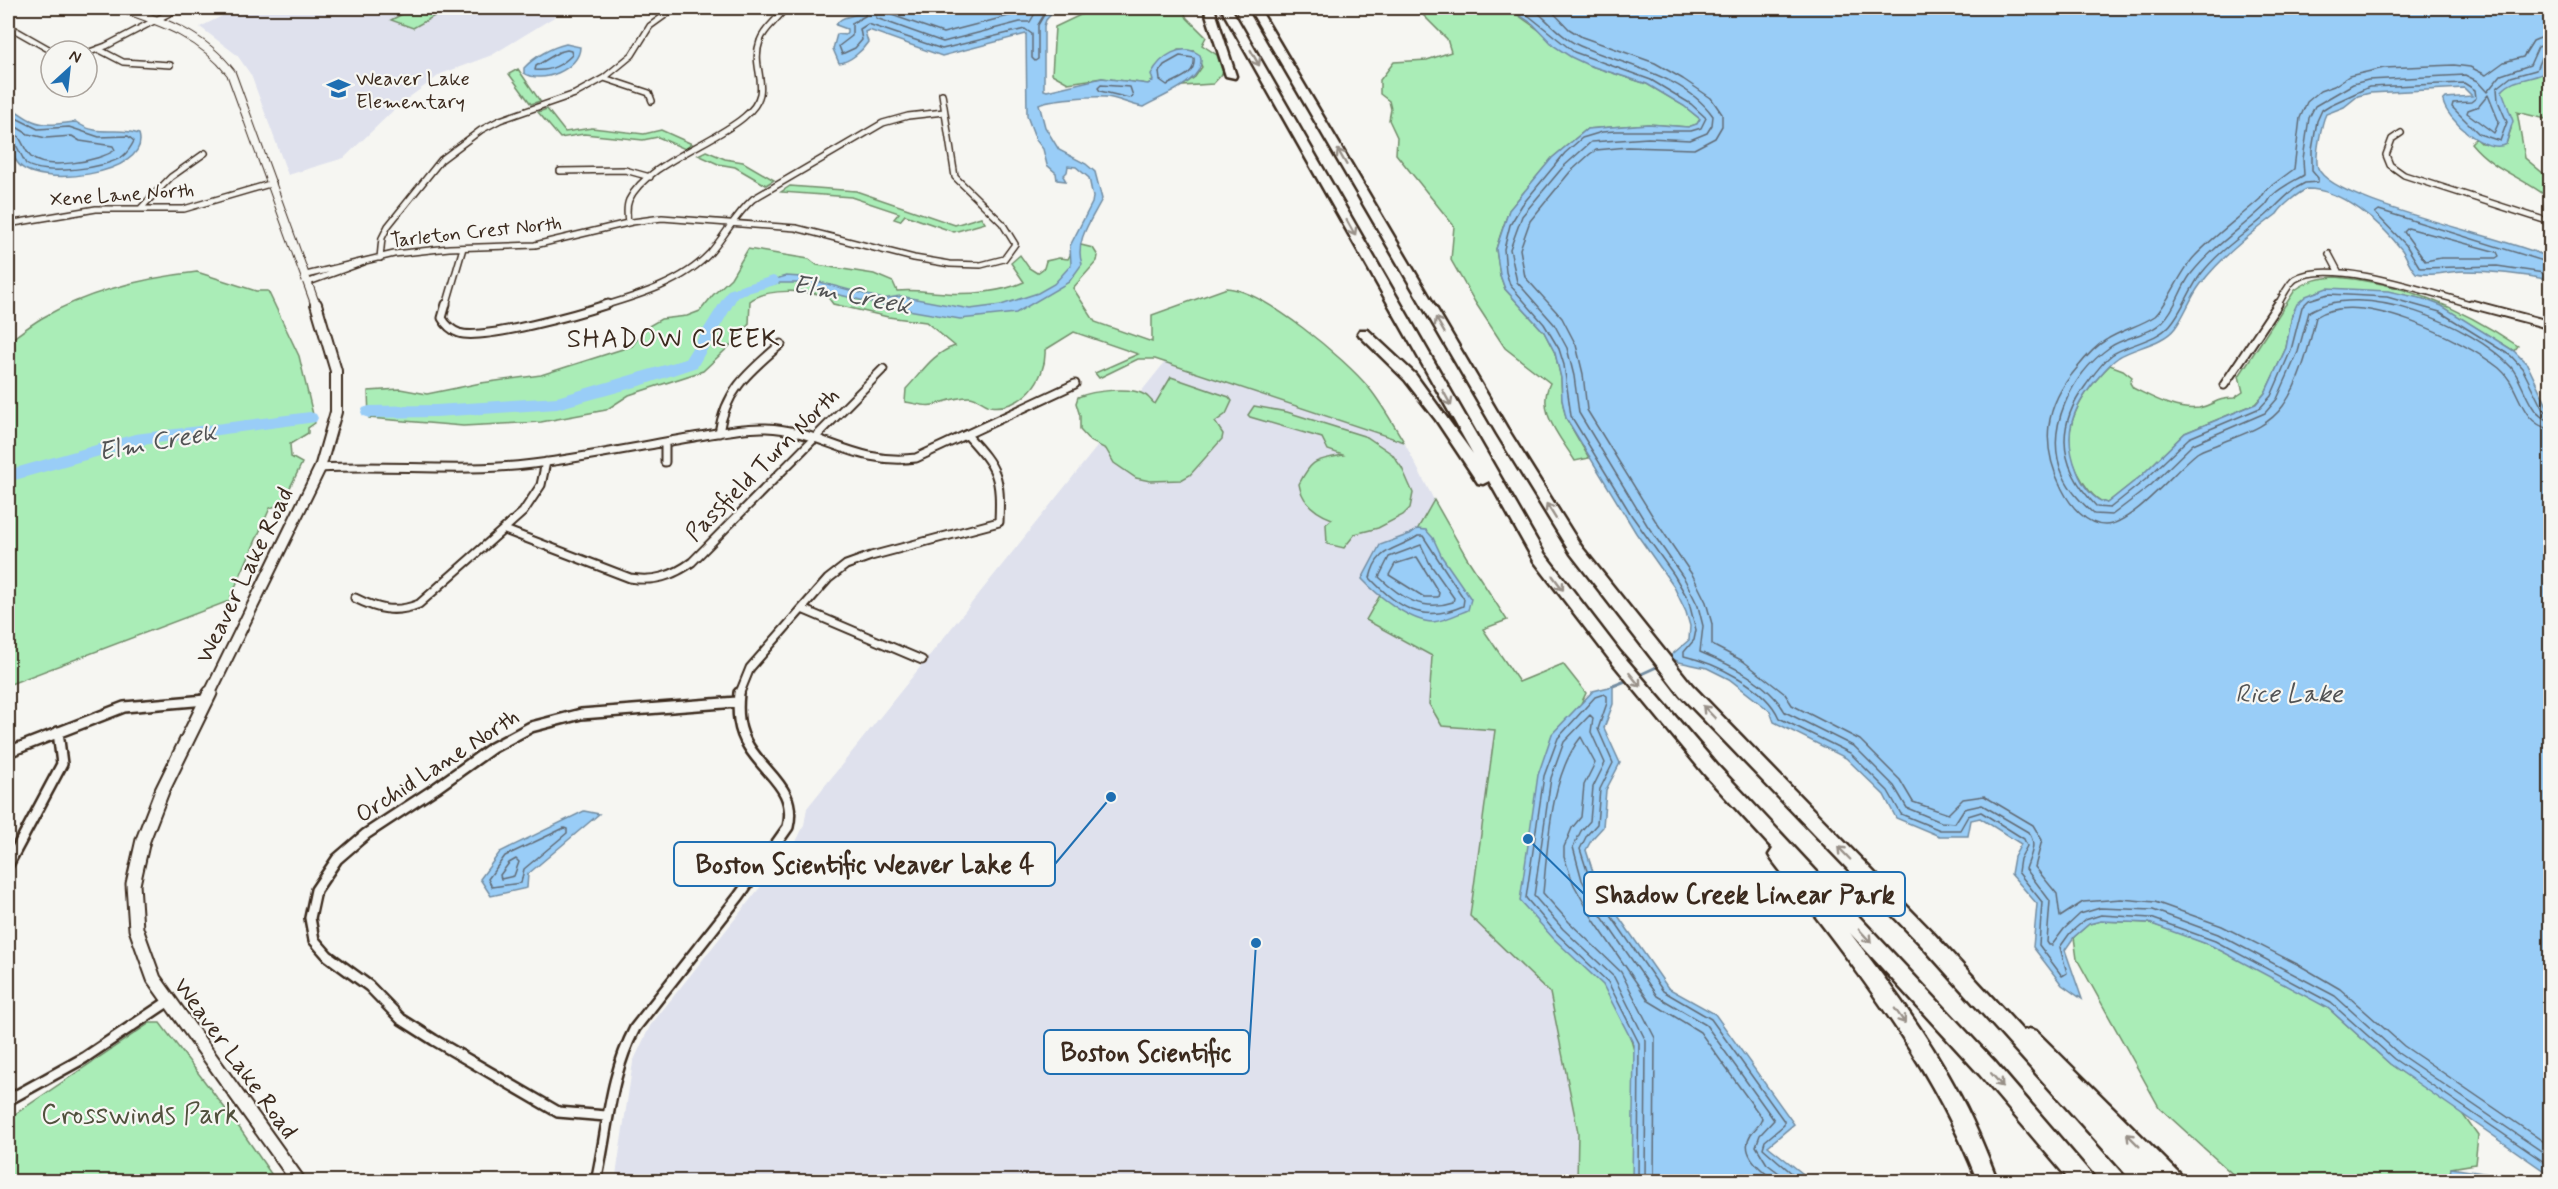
<svg xmlns="http://www.w3.org/2000/svg" width="2558" height="1189" font-family="Mynerve,sans-serif">
<rect width="100%" height="100%" fill="#f6f6f2"/>
<filter id="ink" filterUnits="userSpaceOnUse"><feTurbulence type="fractalNoise" baseFrequency=".0167" numOctaves="2"/><feDisplacementMap in="SourceGraphic" scale="12" xChannelSelector="R" yChannelSelector="G"/><feConvolveMatrix kernelMatrix="1 2 1 2 8 2 1 2 1" color-interpolation-filters="sRGB"/></filter>
<g filter="url(#ink)">
<path fill="#dfe1ed" d="M238 8H569L492 55 441 74 400 104 344 158 288 175 251 75 237 55 200 27Z
M1165 362 1404 442 1434 500 1366 620 1432 656 1429 704 1495 729 1470 916 1550 993 1578 1132 1577 1181 615 1182 633 1062 650 1026 796 842 804 825 807 808Z"/>
<path fill="#aaedb7" stroke="#728c6a" stroke-width="1.5" d="M414 8 438 14 413 28 391 20Z
M1095 8H1182L1187 18 1206 37 1202 45 1217 55 1223 73 1213 84 1182 86 1195 77 1202 67 1194 51 1178 50 1154 77 1153 81 1148 84 1102 78 1068 83 1052 74 1055 27Z
M1416 8H1508L1588 65 1647 84 1684 106 1700 119 1697 124 1688 127 1648 124 1587 129 1552 158 1509 210 1500 236 1496 249 1500 275 1505 289 1544 332 1555 353 1561 378 1562 400 1566 418 1589 458 1575 461C1560 436 1536 412 1550 383L1505 348 1475 302 1451 260 1454 226 1396 154 1397 137 1389 120 1391 109 1389 101 1380 94V80L1394 62 1427 60 1451 52 1447 39Z
M2550 48V120L2517 112 2525 158 2550 179V199C2523 177 2494 171 2471 143L2476 138 2481 143 2506 144 2511 129 2502 91C2520 68 2536 94 2550 48Z
M518 69 540 101 531 104 509 74Z
M547 109 565 132 592 128 644 134 661 130 692 144 685 149 658 137 643 140 584 134 560 138 538 112Z
M706 151 725 159 743 162 774 180 766 185 735 167 718 164 698 155Z
M790 186 856 191 955 225 981 217 985 223 954 232 905 215 900 221 894 219 899 213 851 197 781 192Z
M1081 245 1093 248 1098 256 1097 261 1073 288 1095 322 1152 342V315L1227 288C1265 291 1345 359 1369 388 1382 404 1393 424 1404 442L1155 359H1138L1099 378 1095 373 1138 354 1074 332 1045 350C1047 379 1021 411 990 406 983 404 977 397 969 397 956 397 945 402 933 405 925 407 914 403 905 402L906 389C923 371 932 354 955 346L926 322 888 317 833 304 827 296C806 291 768 287 750 301L749 324 738 338 703 371 629 395 606 410 541 422 463 426 369 418 368 391 400 389 427 394 481 383 541 375 632 346 647 327 661 319 687 316 700 311 713 295 731 278 748 249 809 259 817 265 874 274 893 282 897 291C914 289 928 292 945 293 969 295 1002 292 1024 282L1011 263 1020 255 1029 268 1037 273 1044 268 1046 261 1059 258 1068 259 1073 249Z
M197 272 256 291H268L299 356 315 423 308 428V433L290 444 291 457 302 463 282 504 270 508 229 601 8 685V342C19 334 30 325 42 318 88 291 144 278 197 272Z
M2336 277C2403 282 2463 309 2518 346L2514 351 2442 307 2424 299 2292 315 2286 348 2265 393 2255 404 2185 433 2141 476 2107 503C2096 501 2089 491 2083 482 2054 437 2076 399 2110 365L2123 370 2132 377 2130 383 2133 388C2154 398 2176 411 2199 408 2214 405 2216 398 2234 398L2243 392 2239 376 2295 290C2309 280 2320 278 2336 277Z
M1171 377 1229 397 1232 401 1226 414 1215 422 1223 434 1222 439 1190 475 1181 480 1150 481 1136 478 1114 463 1106 449 1090 441 1080 430V416L1076 403 1078 397C1093 391 1130 386 1145 395 1148 396 1152 402 1155 404Z
M1254 406 1287 412 1367 437 1392 454 1402 468 1413 493 1410 508 1403 515 1378 528 1355 534 1344 548 1327 544 1326 524 1332 519C1316 513 1302 503 1299 484 1313 457 1317 461 1343 455L1328 450 1322 438 1250 417 1248 415Z
M1434 500 1467 558 1507 620 1483 629 1519 682 1563 664 1586 693 1554 761 1670 1181H1577L1578 1132 1550 993 1470 916 1495 730 1442 726 1429 704 1432 656 1366 620Z
M2101 921 2149 923 2179 933 2212 946 2289 985 2328 1008 2390 1064 2461 1112 2478 1136 2475 1164 2451 1168 2449 1181H2240L2159 1107 2077 959 2074 937 2089 924Z
M150 1023H160L234 1120 276 1181H8V1119Z"/>
<path fill="#99cdf7" stroke="#738ca0" stroke-width="1.5" d="M861 8H1057L1046 20 1044 26V90L1047 91 1102 78 1148 84 1153 81 1151 74C1161 56 1181 42 1200 55 1209 80 1160 97 1143 107 1130 105 1118 98 1106 97 1093 96 1049 99 1039 104L1045 127 1059 150 1086 164 1095 172 1102 199C1092 219 1074 241 1082 264L1069 282 1016 313 960 319 885 306 836 294 804 283H778L750 290 748 287 786 276 801 277 883 299 900 296 970 309 1001 305 1038 293 1054 284 1071 265 1070 246 1092 203 1093 197 1089 178 1076 167 1068 166 1067 172 1063 176 1066 181 1057 180 1056 173 1047 165 1043 149 1036 140 1027 116 1026 34 942 56 869 30 865 32 868 42C862 51 850 62 839 63L833 49 837 34 845 35 847 32V29L836 25C841 15 852 18 861 12Z
M1508 8H2550V47L2542 74C2528 80 2512 79 2502 91L2513 121 2506 144C2487 156 2446 119 2443 101L2446 98 2472 96 2464 88 2370 93 2358 96 2344 107 2326 114C2322 122 2314 159 2318 168 2331 203 2510 237 2550 258V280C2521 274 2492 271 2463 271 2448 271 2431 277 2416 273 2410 267 2407 257 2402 250 2381 223 2342 189 2307 189 2298 193 2282 206 2277 214 2250 234 2220 258 2200 285 2190 298 2185 315 2175 328 2163 344 2135 347 2119 357 2110 363 2103 372 2096 380 2072 409 2062 434 2077 471 2082 484 2093 501 2107 503L2141 476 2185 433 2256 404 2265 393 2286 348 2292 315 2297 304 2306 296 2327 288 2388 291 2424 299 2442 306 2514 351 2527 364 2550 412V1175L2390 1064 2328 1008 2212 946 2149 923 2101 921 2089 924 2074 937 2065 950 2082 999 2062 985 2033 947 2037 904 2011 874 2014 857 2021 844 1980 818 1971 820 1968 836H1939L1896 818 1884 795 1846 758 1774 722 1770 711 1729 679 1707 668 1679 662 1669 657 1689 640 1690 626 1686 612 1674 587 1636 533 1566 418 1562 400 1561 378 1555 353 1544 332 1505 289 1500 275 1496 249 1509 210 1552 158 1587 129 1648 124 1688 127 1697 124 1700 119 1684 106 1647 84 1588 65 1571 57 1554 46 1533 24Z
M566 44 580 47C580 69 541 85 524 73V68C534 57 552 47 566 44Z
M8 108C18 110 23 117 33 121 47 127 62 123 76 122 98 138 117 126 139 134 152 175 34 190 17 162 6 145 7 127 8 108Z
M1417 529 1426 530 1433 538 1442 557 1471 599 1468 610C1458 614 1444 621 1433 622 1410 622 1376 594 1362 579L1380 545 1410 534Z
M1613 686V704L1604 728 1620 763 1606 790 1603 827 1592 839 1586 850 1594 875 1612 907 1668 988 1715 1014 1794 1124 1768 1146 1812 1181H1632L1634 1045 1603 985 1553 938 1520 901 1538 775 1552 734 1593 691Z
M584 811 599 814 528 874 527 888 491 896 480 879 500 852Z
M2451 1168 2489 1174 2502 1181H2449Z"/>
<g fill="none" stroke-linecap="round" stroke-linejoin="round">
<path stroke="#616b75" stroke-width="1.5" d="M867 8 865 16 852 23V36L839 46 842 54 855 48 862 40 860 29 868 24 942 49 1025 29 1032 34V58L1035 61 1038 59V25L1048 8
M875 8 876 18 943 42 1020 22H1030L1038 8
M884 8 886 13 943 33 1024 12 1027 8
M1519 8 1574 52 1651 80 1691 104 1706 118 1701 128 1691 131H1616L1602 132 1582 138 1565 153 1522 205 1510 225 1504 249 1506 272 1510 285 1544 324 1559 349 1564 365 1571 416 1632 516 1674 575 1688 599 1696 630 1694 640 1684 652V656C1715 663 1766 687 1779 718L1850 753 1888 791 1901 814 1940 830H1960L1968 816 1981 812 2024 839 2027 846 2020 859 2018 872 2042 902 2039 945 2062 976 2067 973 2060 947 2070 933 2085 920 2101 915 2151 918 2215 941 2331 1003 2394 1059 2550 1166
M1533 8C1547 20 1563 39 1580 46 1623 65 1684 75 1713 116L1712 125 1707 133 1690 140 1648 138 1591 142 1563 167 1522 216 1510 249 1517 282 1554 324 1567 348 1574 376 1579 413 1647 525 1685 580 1698 606 1703 626 1700 652C1731 665 1768 682 1785 712L1855 747 1894 786 1907 808 1941 822 1955 823 1964 809 1982 805 2028 832C2038 844 2030 856 2026 869L2050 901 2047 942 2049 945H2052L2064 929 2080 914 2100 908 2153 910 2218 934 2335 996 2398 1053 2550 1157
M1549 8 1569 29 1582 37 1655 63 1683 79 1711 98 1722 114V126L1715 138 1694 149 1628 147 1596 150 1590 154 1570 172 1530 221 1520 249 1525 277 1562 318 1576 345 1583 374 1587 410 1655 520 1693 576 1706 602 1712 624V645L1743 661 1785 694 1792 705 1860 740 1900 780 1913 802 1948 814 1963 799 1984 796 2033 825 2042 840 2035 867 2057 894 2060 917 2083 902 2121 899 2155 902 2222 926 2299 965 2340 989 2404 1046 2550 1146
M2550 34 2533 41 2523 57 2504 62 2486 75 2470 67 2454 65 2384 68 2349 76 2334 86 2320 91 2307 102 2300 118 2294 169 2267 189 2260 199C2239 218 2215 235 2195 256 2181 270 2166 307 2155 316 2140 326 2121 330 2106 340 2094 347 2085 358 2077 368 2044 406 2040 445 2062 489 2070 505 2086 525 2105 525 2132 525 2176 469 2197 453 2203 449 2211 447 2218 444 2242 434 2267 428 2283 406 2301 381 2309 346 2316 317 2359 288 2463 340 2499 368 2521 386 2518 422 2550 429
M2550 43 2538 47 2530 65 2501 75 2487 92 2477 81 2465 75 2368 80 2353 84 2315 106 2309 118 2303 159 2304 175C2294 181 2281 187 2273 195 2270 198 2268 203 2265 206 2241 229 2212 247 2191 274 2180 288 2176 309 2163 321 2150 335 2126 336 2110 347 2072 374 2043 429 2063 475 2070 491 2081 502 2094 514L2112 515 2150 486 2193 444 2265 413 2277 399 2298 352 2309 312C2361 279 2473 325 2511 367 2524 382 2529 417 2550 420
M567 50 571 51 572 55C562 65 550 72 535 70L536 66 559 52Z
M2550 50 2543 53 2536 70 2511 77 2497 88 2498 101 2507 122 2500 141 2479 134 2452 107 2453 103 2471 102 2476 98 2475 90 2464 83 2369 87 2330 105 2322 110 2317 121 2312 150V171L2318 178V182L2305 183 2296 188C2287 195 2280 202 2272 210 2249 232 2221 248 2201 274 2189 290 2183 310 2170 325 2156 341 2131 343 2113 354 2102 362 2094 374 2086 385 2053 429 2060 469 2097 507L2110 508 2145 480 2189 438 2260 408 2271 396 2291 350 2302 307 2309 300 2328 294 2387 297 2440 312 2511 356 2522 368 2543 410 2550 413
M1180 56 1194 58C1196 75 1180 78 1167 85L1160 80 1159 72 1164 65Z
M1101 85 1130 87 1133 96 1129 98 1100 91 1098 88Z
M2488 95 2499 122 2494 133 2467 113 2468 110 2479 106Z
M8 114 38 129 69 127 99 137 128 136 134 141C131 147 128 152 123 156 106 169 44 176 26 164L15 143 8 140
M8 122 28 134 46 138 72 136 80 141 113 146 115 150C100 161 46 171 31 157 25 151 23 142 18 136L8 133
M2408 228 2497 252 2499 256 2496 258H2441L2425 261 2404 232Z
M2550 263 2379 210 2375 213 2406 245 2420 268 2497 266 2550 274
M1418 536H1423L1464 599 1463 606C1423 624 1398 608 1370 578 1377 547 1395 551 1418 536Z
M1421 545 1430 564 1454 598 1453 602C1423 612 1401 598 1379 577L1389 557Z
M1417 557 1439 593 1438 597H1424L1389 575 1395 564Z
M564 828 567 829V833L524 869 521 883 492 887 488 879 505 856Z
M516 859 519 862 514 876 501 879 500 875 509 863Z
M1638 1182 1639 1043 1608 982 1557 934 1526 898 1544 776 1558 738 1595 697 1604 694 1607 696V703L1598 729 1613 763 1600 789 1597 824 1587 835 1580 849 1589 877 1607 910 1663 991 1711 1019 1784 1121V1125L1765 1141 1763 1148 1802 1182
M1645 1182 1646 1041 1614 977 1563 929 1534 896 1551 778 1564 742 1590 715 1593 718 1591 732 1605 763 1593 787 1590 821 1581 831 1573 847 1582 880 1600 914 1657 996 1706 1025 1774 1120 1760 1135 1756 1146 1767 1164 1791 1182
M1654 1182 1655 1038 1621 972 1569 922 1543 893C1548 845 1550 776 1581 737L1595 763 1584 785 1581 817 1572 828 1564 847V857L1574 885 1593 919 1649 1001 1700 1032 1762 1118C1761 1125 1755 1128 1751 1134 1738 1154 1762 1170 1776 1182"/>
<path stroke="#738ca0" stroke-width="3" d="M1637 676 1661 665
M1613 686 1628 680"/>
<path fill="#99cdf7" fill-rule="evenodd" d="M773 276 778 278 780 281 778 284 738 296 697 367 643 385 557 409 436 417 369 418 363 416 361 412 363 408 369 406 436 405 557 397 685 359 728 290Z
M310 412 316 414 318 418 316 422 135 446 8 482V470L135 434Z"/>
<defs>
<path id="street-far2" d="M8 26 52 51
M98 49 123 62 170 65
M87 53 106 46 179 8
M604 78 649 93 652 101
M2401 133 2392 139 2386 155 2390 165 2404 175 2550 222
M560 171 625 170 650 177
M141 208 171 177 205 153
M628 223C627 216 626 207 629 200 646 164 714 143 744 117 777 90 749 71 760 41 764 28 778 20 785 8
M8 224 96 209H184L273 183
M2329 254 2338 271
M380 258 382 238 388 226 441 160 481 130 500 120 575 94 604 78 632 55 650 26 675 8
M306 275 394 254 449 248 535 245 632 222 662 218 796 228 914 258 950 264 981 265 1004 259 1015 244 1002 223 955 177 942 94
M309 282 364 262
M446 306 463 248
M603 306C640 295 683 282 710 253 725 236 735 215 753 199L883 123 908 116 944 112
M2277 306C2282 298 2288 284 2295 279 2331 257 2436 295 2477 306"/>
<path id="street-far1" d="M446 304 442 318C446 325 451 330 459 333 482 341 581 313 608 304
M2471 304 2550 325
M2224 385 2278 304
M719 433C725 390 750 371 781 344
M665 442V462
M320 468C391 464 462 473 533 464 587 457 641 446 694 437 718 433 742 427 766 428 822 430 855 466 916 458L1075 384
M505 530 630 578C654 582 673 576 692 562L883 369
M355 598C377 609 395 614 419 604L523 512 541 485 546 462
M802 609 922 660
M739 695 750 668 828 579 846 565 871 556 999 522C1001 476 998 469 967 435"/>
<path id="street" d="M8 752 124 707 206 700
M8 865 62 764 58 732
M8 1100 84 1058 169 1001
M606 1116 558 1112 434 1040 401 1019 369 986 328 956 314 940 310 918 316 890 337 859 366 834 436 788 492 748 531 727 581 714 737 702
M596 1182C608 1129 609 1077 635 1028L739 896 788 827C797 789 767 776 749 747 738 730 737 712 739 693"/>
<path id="secondary-far2" d="M121 8C164 22 203 36 231 73L316 306"/>
<path id="secondary-far1" d="M209 695 320 468 336 412V371L316 304"/>
<path id="secondary" d="M210 693 162 791 143 840 133 884 136 929 154 979 299 1182"/>
<path id="highway" d="M1204 8H1214L1236 76 1235 78 1226 76Z
M1221 8H1231L1544 553 1620 652 1717 765 1994 1061 2092 1175 2095 1182H2071L1980 1075 1850 933C1888 982 1925 1031 1954 1085 1972 1116 1985 1149 1998 1182H1978C1930 1059 1851 963 1772 860L1769 855 1773 849 1705 775 1610 660 1534 561 1489 481 1483 484 1478 483 1436 420 1405 380 1360 336 1358 333 1360 330H1368L1415 374 1473 454Z
M1249 8H1259L1507 428 1581 546 1692 685 1934 934 2023 1031 2029 1029 2036 1031 2181 1175 2184 1182H2159L2155 1177 2157 1182H2133L1922 946 1680 695 1571 554 1497 434Z"/>
</defs>
<use href="#street-far2" stroke="#3b2a1e" stroke-width="8"/>
<use href="#street-far1" stroke="#3b2a1e" stroke-width="11"/>
<use href="#street" stroke="#3b2a1e" stroke-width="14"/>
<use href="#secondary-far2" stroke="#3b2a1e" stroke-width="10"/>
<use href="#secondary-far1" stroke="#3b2a1e" stroke-width="14"/>
<use href="#secondary" stroke="#3b2a1e" stroke-width="17"/>
<use href="#highway" stroke="#3b2a1e" stroke-width="5"/>
<use href="#street-far2" stroke="#f6f6f2" stroke-width="5"/>
<use href="#street-far1" stroke="#f6f6f2" stroke-width="7"/>
<use href="#street" stroke="#f6f6f2" stroke-width="9"/>
<use href="#secondary-far2" stroke="#f6f6f2" stroke-width="8"/>
<use href="#secondary-far1" stroke="#f6f6f2" stroke-width="10"/>
<use href="#secondary" stroke="#f6f6f2" stroke-width="13"/>
<use href="#highway" fill="#f6f6f2" fill-rule="evenodd"/>
</g>
<defs><path id="oneway-shaft" d="M-6 0H5M1.5-3L5.5 0L1.5 3" fill="none" stroke-width="1.6" stroke-linecap="round" stroke-linejoin="round" transform="scale(1.5)"/></defs>
<g stroke="#989088">
<use href="#oneway-shaft" transform="translate(1255 58) rotate(61)"/>
<use href="#oneway-shaft" transform="translate(1342 157) rotate(-120)"/>
<use href="#oneway-shaft" transform="translate(1351 228) rotate(61)"/>
<use href="#oneway-shaft" transform="translate(1440 325) rotate(-120)"/>
<use href="#oneway-shaft" transform="translate(1447 398) rotate(61)"/>
<use href="#oneway-shaft" transform="translate(1551 511) rotate(-122)"/>
<use href="#oneway-shaft" transform="translate(1558 583) rotate(53)"/>
<use href="#oneway-shaft" transform="translate(1635 680) rotate(51)"/>
<use href="#oneway-shaft" transform="translate(1709 712) rotate(-134)"/>
<use href="#oneway-shaft" transform="translate(1844 853) rotate(-134)"/>
<use href="#oneway-shaft" transform="translate(1865 936) rotate(47)"/>
<use href="#oneway-shaft" transform="translate(1900 1016) rotate(55)"/>
<use href="#oneway-shaft" transform="translate(1997 1080) rotate(49)"/>
<use href="#oneway-shaft" transform="translate(2133 1140) rotate(-135)"/>
</g>
</g>
<defs>
<symbol id="school-bare" viewBox="-9 -9 18 18"><path d="M0-5L7-2L0 1L-7-2ZM-4 1L0 2.5L4 1V4Q0 6-4 4Z" fill="#1f6fb2" stroke="#f6f6f2" stroke-width="2.5" paint-order="stroke"/></symbol>
</defs>
<g fill-rule="evenodd">
<use href="#school-bare" x="322" y="72" width="33" height="33"/>
</g>
<g text-anchor="middle" stroke-width="4.5" stroke-linejoin="round" paint-order="stroke">
<g font-size="20" fill="#3b2a1e" stroke="#f6f6f2" text-anchor="start">
<text x="356" y="85">Weaver Lake<tspan x="356" dy="23">Elementary</tspan></text>
</g>
<g font-size="20" fill="#3b2a1e" stroke="#f6f6f2">
<text transform="translate(122 194) rotate(-4)" y="7">Xene Lane North</text>
<text transform="translate(476 231) rotate(-6)" y="7">Tarleton Crest North</text>
</g>
<g font-size="24" fill="#3b2a1e" stroke="#f6f6f2">
<text transform="translate(762 464) rotate(-45)" y="8">Passfield Turn North</text>
<text transform="translate(244 575) rotate(-64)" y="8">Weaver Lake Road</text>
<text transform="translate(437 765) rotate(-33)" y="8">Orchid Lane North</text>
<text transform="translate(236 1058) rotate(54)" y="8">Weaver Lake Road</text>
</g>
<g font-size="26" font-style="italic" fill="#525354" stroke="#f6f6f2">
<text transform="translate(852 294) rotate(11)" y="9">Elm Creek</text>
<text transform="translate(157 441) rotate(-10)" y="9">Elm Creek</text>
<text x="2289" y="702">Rice Lake</text>
</g>
<g font-size="26" letter-spacing="1.5" fill="#3b2a1e" stroke="#f6f6f2">
<text x="674" y="347">SHADOW CREEK</text>
</g>
<g font-size="28" fill="#51513d" stroke="#f6f6f2">
<text x="140" y="1123">Crosswinds Park</text>
</g>
</g>
<path fill="none" stroke="#1f6fb2" stroke-width="2" d="M1111 797L1055 864M1528 839L1584 894M1256 943L1249 1052"/>
<g fill="#1f6fb2" stroke="#f6f6f2" stroke-width="2">
<circle cx="1111" cy="797" r="6"/>
<circle cx="1528" cy="839" r="6"/>
<circle cx="1256" cy="943" r="6"/>
</g>
<g fill="#f6f6f2" stroke="#1f6fb2" stroke-width="2">
<rect x="674" y="842" width="381" height="44" rx="6"/>
<rect x="1584" y="872" width="321" height="44" rx="6"/>
<rect x="1044" y="1030" width="205" height="44" rx="6"/>
</g>
<g font-size="26" text-anchor="middle" font-weight="bold" fill="#3b2a1e">
<text x="865" y="873">Boston Scientific Weaver Lake 4</text>
<text x="1745" y="903">Shadow Creek Linear Park</text>
<text x="1146" y="1061">Boston Scientific</text>
</g>
<rect width="2558" height="1189" fill="none" stroke="#f6f6f2" stroke-width="30"/>
<rect x="15" y="15" width="2528" height="1159" fill="none" stroke="#3b2a1e" stroke-width="2" filter="url(#ink)"/>
<g transform="translate(69 69) rotate(27)"><circle r="28" fill="#f6f6f2" stroke="#aba49d" stroke-width="1.5"/>
<path d="M0-4.5L10 22L0 15L-10 22Z" fill="#1f6fb2"/>
<text y="-9" font-size="16" font-weight="bold" text-anchor="middle" fill="#3b2a1e">N</text>
</g>
</svg>
